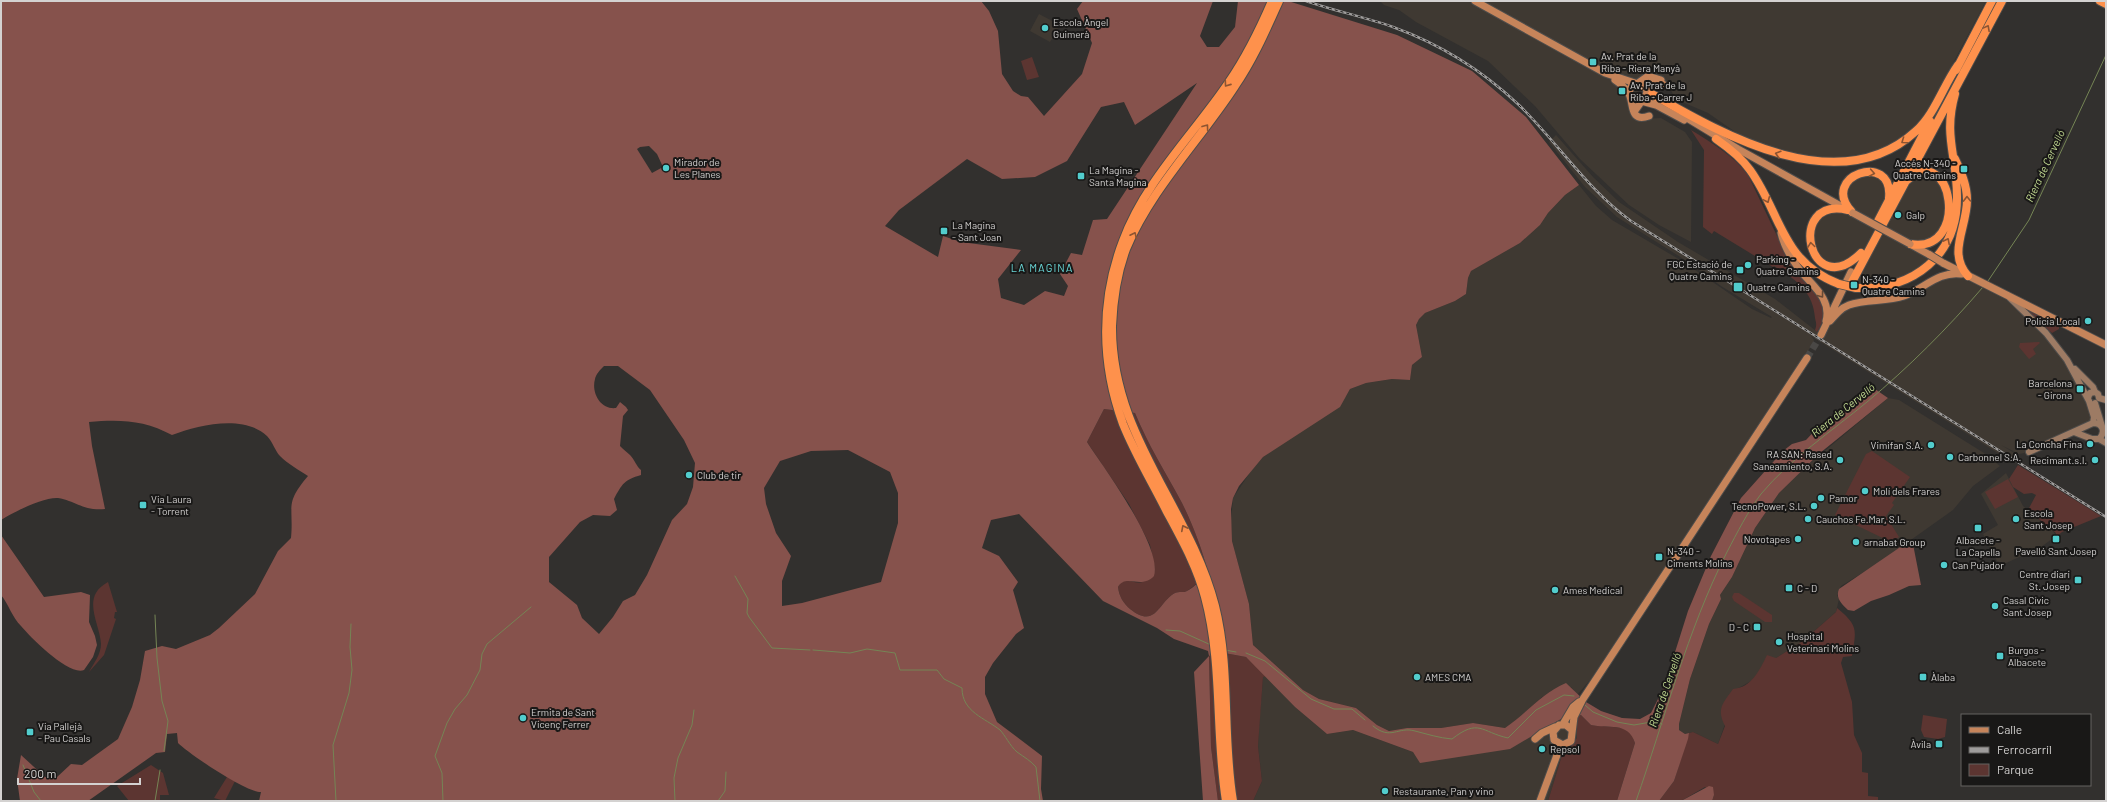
<svg xmlns="http://www.w3.org/2000/svg" width="2107" height="802" font-family="Barlow,sans-serif">
<rect width="100%" height="100%" fill="#32302e"/>
<path fill="#3f3932" d="M1380 1H1986L1926 114 1909 133 1892 144 1871 153 1822 159 1793 155 1744 138 1708 113 1680 101 1674 96 1666 81 1649 72 1638 92 1627 96 1630 103 1628 109 1642 119 1661 118 1685 132 1692 142 1691 242 1659 225 1629 205 1580 159 1535 106 1488 61 1416 22 1399 10 1384 5Z
M1039 14 1060 25 1050 42 1030 31Z
M1556 135 1593 177 1619 202 1678 242 1775 299 1820 334 1841 309 1891 300 1935 278 1964 274 2002 295 2033 321 2060 350 2094 416 2092 421 2024 453 2019 454 2001 445 2016 454 2009 460 1811 336 1814 340 1805 357 1613 647 1591 679 1577 695 1571 687 1542 697 1519 719 1505 728 1473 723 1441 728H1407L1389 731 1377 725 1356 708 1319 699 1303 690 1253 645 1249 604 1232 541 1231 521 1233 498 1251 471 1263 457 1346 396 1350 389 1366 383 1392 379 1410 380 1412 365 1422 357 1416 325 1419 319 1425 313 1455 301 1466 294 1468 278 1471 271 1520 243 1540 225 1548 213 1565 195 1579 185 1596 206 1612 220 1682 261 1752 309 1771 318 1772 317 1721 286 1685 260 1617 217 1585 187 1549 142Z
M1874 172 1889 188 1909 178 1932 173 1949 197 1941 233 1916 245 1935 258 1917 275 1856 288 1851 272 1860 254 1834 267 1811 249 1816 218 1840 208 1847 183Z
M1888 398 1899 400 1984 453 2000 466 1973 486 1953 510 1877 564 1841 586 1837 595 1839 599 1836 612 1803 641 1776 658H1772L1751 681 1737 689 1718 744 1693 732 1685 734 1679 730V724L1690 679 1709 624 1721 599 1720 595 1732 577 1755 528 1779 493 1796 475Z
M2006 473 2023 506 2053 531 2056 536 2041 547 2004 564 1997 561 1983 534 1998 525 1981 494Z
M1267 676 1295 707 1327 734 1353 730 1413 752 1418 758 1536 732 1547 728 1561 719 1577 729V738L1563 752 1548 801H1253L1262 781 1258 746 1259 726 1263 677Z"/>
<path fill="#5c3531" d="M1032 57 1039 77 1027 80 1021 61Z
M1691 130C1712 143 1733 155 1748 175L1787 257C1797 275 1827 298 1824 317 1823 322 1820 327 1817 332L1815 330C1817 324 1816 323 1815 318 1813 291 1796 280 1774 266L1773 267 1714 231 1712 234 1703 227 1704 150Z
M2017 304 2059 327V329L2052 333Z
M2039 342 2040 343 2033 349 2036 354 2029 359 2019 347 2020 343Z
M1104 409 1135 413C1148 445 1166 473 1182 503 1193 525 1202 549 1208 572 1202 578 1195 586 1187 591 1184 593 1179 591 1175 593 1159 601 1156 630 1130 609 1123 603 1119 596 1118 587 1126 572 1137 591 1150 577 1153 574 1155 573 1155 569L1150 545 1129 504 1087 442Z
M1872 451 1910 477 1892 503 1894 505 1886 516 1899 537 1891 542 1835 515 1866 454Z
M2018 465 2101 516 2062 532 2055 538 2056 533 2028 510 2036 495 2032 493 2024 494 2013 487 2009 479Z
M2008 479 2018 497 1995 509 1985 492Z
M108 582 117 612H115L114 618 116 619 104 655 89 672C94 663 101 654 101 644 100 623 80 597 108 582Z
M1734 593H1739L1772 615V622H1765L1734 601 1732 597Z
M1837 608C1859 626 1856 630 1852 656L1843 657 1841 663 1852 702 1854 735 1862 753V772L1868 773V796L1878 797V801H1712L1714 795 1705 787 1681 801H1659L1674 781 1689 733 1693 732 1718 744 1725 726C1716 709 1723 703 1733 689 1751 688 1760 670 1767 655L1776 658 1803 641 1836 612Z
M1219 652 1246 657 1267 676 1263 677 1258 746 1262 781 1253 801H1218L1211 747 1209 656Z
M1581 715 1591 725 1624 728 1632 735 1635 743 1617 801H1548L1563 752 1577 738V729L1561 719Z
M1923 715 1947 719 1945 737 1938 739 1924 737 1921 730Z
M151 765 163 773 169 795H160V801H129L117 786Z
M227 777 235 781 225 801 214 798Z"/>
<path fill="#86524c" fill-rule="evenodd" d="M1 1H981L989 11 998 31 1002 74 1013 91 1021 96 1028 97 1044 116 1082 74 1092 43 1077 9 1083 1H1213L1200 36 1207 47H1219L1235 27 1238 1H1288L1397 35 1472 71 1526 117 1579 185 1565 195 1548 213 1540 225 1520 243 1471 271 1468 278 1466 294 1455 301 1425 313 1419 319 1416 325 1422 357 1412 365 1410 380 1392 379 1366 383 1350 389 1340 407 1263 457 1239 486 1233 498 1231 509 1232 541 1249 604 1253 645 1303 690 1319 699 1356 708 1377 725 1389 731 1407 728H1441L1473 723 1505 728C1526 714 1542 693 1566 683L1586 702 1601 711 1622 718 1640 719 1651 713 1664 687 1688 611 1711 556 1741 498 1783 451 1792 444 1806 440 1822 423 1835 419 1872 387 1888 398 1820 453 1779 493 1755 528 1732 577 1720 595 1721 599 1709 624 1690 679 1679 724V730L1685 734 1689 733 1688 739 1674 781 1659 801H1617L1635 743C1628 721 1608 729 1591 725L1581 715 1561 719 1510 749 1420 763 1413 752 1353 730 1327 734 1295 707 1246 657 1219 652 1209 656 1211 747 1218 801H1203L1194 672 1209 656 1208 651 1174 639 1157 628 1103 601 1019 514 991 520 982 548 999 556 1018 582 1013 590 1024 628 1016 634 993 663 985 677V694L997 722 1042 756 1041 789 1043 801H259L261 792C247 793 189 754 178 743L177 733 167 734 165 752 156 753 88 801H20L17 779 21 755 45 777 56 778 71 764 82 765 118 739 132 707 140 680 145 651 162 646 176 649 210 635 219 628 255 594 278 551 291 538C294 506 284 504 308 476 299 470 288 464 280 456 275 451 273 442 267 436 244 414 198 425 172 435 145 420 119 419 89 422L92 446 105 509C83 511 76 501 58 498 43 497 14 512 1 520ZM1197 83 1107 219 1093 220 1082 255 1071 253 1060 274 1068 286 1064 296 1045 291 1024 305 1001 298 998 279 1021 250 961 242 943 236 938 257 885 226 899 210 967 159 1002 179 1035 177 1067 161 1101 107 1124 102 1135 125ZM649 146 657 154 663 167 652 173 637 149 640 147ZM604 366H618L650 390 684 440 695 463 693 487 687 504 672 520 647 575 635 595 623 601 613 617 599 634 582 618 577 605 549 582V557L580 522 593 515 610 516 617 510 614 499C622 484 624 480 641 475V470C636 466 635 460 630 455 627 452 624 450 620 446L623 416 628 410 626 407 620 402 616 408C601 410 591 393 595 379 596 374 600 370 604 366ZM1104 409 1135 413C1148 445 1166 473 1182 503 1193 525 1202 549 1208 572 1202 578 1195 587 1187 591 1184 593 1179 591 1175 593 1159 601 1156 630 1130 609 1123 603 1119 596 1118 587 1126 573 1141 590 1154 576 1163 547 1104 468 1087 442ZM848 450 890 472 898 493V523L881 582 802 603 782 606V581L791 556 776 533 766 504 764 488 780 461 811 451Z
M1 535 44 597 81 592 90 595 89 622 95 636 97 645 93 657 84 670C69 676 31 638 21 626 12 617 9 605 1 595Z
M1912 539 1921 585 1909 586 1889 595 1871 601 1854 611 1848 610C1842 604 1835 598 1839 589Z
M1709 786 1713 787 1714 795 1712 801H1681Z"/>
<g fill="none" stroke-linecap="round" stroke-linejoin="round">
<path stroke="#758555" stroke-width="1" d="M1988 281 2029 220 2106 55
M735 576 748 599 747 613 749 617 772 648 810 650
M155 615 157 658 162 701 168 721 164 751
M1166 630 1180 631 1211 645
M813 650 850 653 867 649 895 653 900 670H937L944 679 962 688C962 712 985 718 1000 730 1005 735 1010 746 1017 752 1024 757 1031 761 1036 767L1040 801
M1225 650 1236 652
M1246 653 1265 661 1311 699 1334 709H1352L1365 720
M1585 705 1593 712 1617 722 1634 725 1651 722 1662 724
M1373 726C1391 741 1398 726 1415 731 1427 734 1439 738 1452 739 1479 718 1481 732 1508 738L1536 710 1564 695 1574 696
M23 765 34 792 41 801
M155 801 160 770
M336 801 333 745 349 693 352 670 350 647 351 624
M443 801 442 773 435 756 447 723 455 709 467 695 480 670 482 654 487 644 531 607
M675 801 674 778 678 758 692 725 694 710
M718 801 725 791 726 772
M1636 801C1665 718 1687 631 1727 552 1737 533 1748 511 1761 494 1790 459 1832 431 1867 402 1909 367 1948 328 1983 287"/>
<path stroke="#4a4846" stroke-width="7" stroke-dasharray="7 3.5" stroke-linecap="butt" d="M1807 358 1821 335"/>
<defs>
<path id="secondary" d="M2010 298 2046 333 2067 360 2089 401 2094 417 2093 423
M2075 369 2093 387 2095 392
M2088 398 2090 393 2095 392 2098 394 2099 398 2106 400
M2095 403 2102 426
M2074 432 2092 439H2099L2106 443
M2029 452 2093 423C2103 423 2106 432 2099 439"/>
<path id="primary" d="M1475 1 1605 73 1635 83
M1615 80C1620 84 1626 87 1629 94 1634 103 1629 123 1649 116
M1638 83 1648 76 1661 80
M1629 93 1632 84 1639 83 1656 98
M1631 97 1634 99 1656 105 1684 120
M1634 112 1646 95 1649 85 1655 81 1663 84
M1682 115 1738 149 1848 210
M1781 233C1784 246 1791 258 1799 269 1811 285 1832 298 1826 321
M1910 244 1930 255
M1943 263 2106 345
M1830 321C1836 314 1841 308 1849 305 1866 299 1886 302 1904 296 1924 289 1938 271 1961 274
M1821 335 1851 272
M1563 724 1573 707 1579 702
M1572 730 1566 725H1559L1553 732 1554 740 1563 745 1571 741 1574 717 1583 699 1807 358
M1535 739 1542 733 1555 727
M1540 801 1557 755 1563 745"/>
<path id="highway" d="M2100 1 2106 4
M1956 70 1992 1
M1652 94C1725 136 1840 201 1916 131 1935 114 1943 86 1958 65
M1716 139C1729 148 1741 157 1750 170 1781 213 1781 262 1839 284
M1955 159C1961 172 1967 185 1967 200 1967 228 1947 253 1968 276
M1906 181C1953 138 1971 255 1910 244
M1848 210C1785 195 1809 305 1861 253
M1852 212C1818 176 1894 150 1889 198
M1878 221 1930 121
M1852 282 2002 1
M1856 288C1913 290 1958 256 1957 196 1957 156 1943 136 1955 94
M1226 801C1215 733 1223 664 1205 597 1197 566 1181 538 1166 510 1152 482 1135 454 1123 424 1101 364 1100 301 1123 241 1145 181 1194 134 1229 82 1247 56 1260 29 1272 1
M1233 801C1222 736 1231 670 1215 606 1189 506 1111 436 1112 326 1113 301 1117 273 1126 249 1151 189 1200 140 1235 86 1253 60 1266 30 1279 1"/>
</defs>
<use href="#secondary" stroke="#4e4c4a" stroke-width="8"/>
<use href="#primary" stroke="#4e4c4a" stroke-width="9"/>
<use href="#highway" stroke="#4e4c4a" stroke-width="10"/>
<use href="#secondary" stroke="#9d7b64" stroke-width="6"/>
<use href="#primary" stroke="#c6845a" stroke-width="7"/>
<use href="#highway" stroke="#fe914c" stroke-width="8"/>
<defs>
<path id="rail" d="M1306 1C1335 11 1365 17 1393 27 1440 44 1483 71 1519 105 1558 143 1587 189 1631 221L2106 517"/>
</defs>
<use href="#rail" stroke="#9e9c9b" stroke-width="2.5"/>
<use href="#rail" stroke="#191817" stroke-width="1" stroke-dasharray="3" stroke-linecap="butt"/>
<defs>
<path id="primary-bridge" d="M1853 213 1910 244
M1930 255 1943 263"/>
<path id="highway-bridge" d="M1839 284 1856 288"/>
</defs>
<use href="#primary-bridge" stroke="#4e4c4a" stroke-width="9" stroke-linecap="butt"/>
<use href="#highway-bridge" stroke="#4e4c4a" stroke-width="10" stroke-linecap="butt"/>
<use href="#primary-bridge" stroke="#c6845a" stroke-width="7"/>
<use href="#highway-bridge" stroke="#fe914c" stroke-width="8"/>
</g>
<defs><path id="oneway-chevron" d="M-2-3.5L2.5 0L-2 3.5" fill="none" stroke-width="1.6" stroke-linecap="round" stroke-linejoin="round"/></defs>
<g stroke="#8c5432">
<use href="#oneway-chevron" transform="translate(1987 28) rotate(-62)"/>
<use href="#oneway-chevron" transform="translate(1227 84) rotate(125)"/>
<use href="#oneway-chevron" transform="translate(1206 127) rotate(-54)"/>
<use href="#oneway-chevron" transform="translate(1904 141) rotate(145)"/>
<use href="#oneway-chevron" transform="translate(1778 154) rotate(-164)"/>
<use href="#oneway-chevron" transform="translate(1872 173) rotate(10)"/>
<use href="#oneway-chevron" transform="translate(1967 199) rotate(-91)"/>
<use href="#oneway-chevron" transform="translate(1767 200) rotate(66)"/>
<use href="#oneway-chevron" transform="translate(1134 235) rotate(-64)"/>
<use href="#oneway-chevron" transform="translate(1947 241) rotate(-63)"/>
<use href="#oneway-chevron" transform="translate(1811 245) rotate(-98)"/>
<use href="#oneway-chevron" transform="translate(1184 528) rotate(-117)"/>
</g>
<use stroke="#674935" href="#oneway-chevron" transform="translate(1821 295) rotate(53)"/>
<g fill="#52cdcd" stroke="#191817" stroke-width="1.5">
<circle cx="1045" cy="28" r="4"/>
<rect x="1589" y="58" width="8" height="8" rx="2"/>
<rect x="1618" y="87" width="8" height="8" rx="2"/>
<circle cx="666" cy="168" r="4"/>
<rect x="1960" y="165" width="8" height="8" rx="2"/>
<rect x="1077" y="172" width="8" height="8" rx="2"/>
<circle cx="1898" cy="215" r="4"/>
<rect x="940" y="227" width="8" height="8" rx="2"/>
<circle cx="1748" cy="265" r="4"/>
<rect x="1736" y="266" width="8" height="8" rx="2"/>
<rect x="1850" y="281" width="8" height="8" rx="2"/>
<rect x="1733" y="282" width="10" height="10" rx="2"/>
<circle cx="2088" cy="321" r="4"/>
<rect x="2076" y="385" width="8" height="8" rx="2"/>
<circle cx="2090" cy="444" r="4"/>
<circle cx="1931" cy="445" r="4"/>
<circle cx="1950" cy="457" r="4"/>
<circle cx="1840" cy="460" r="4"/>
<circle cx="2095" cy="460" r="4"/>
<circle cx="689" cy="475" r="4"/>
<circle cx="1865" cy="491" r="4"/>
<circle cx="1821" cy="498" r="4"/>
<rect x="139" y="501" width="8" height="8" rx="2"/>
<circle cx="1814" cy="506" r="4"/>
<circle cx="1808" cy="519" r="4"/>
<circle cx="2016" cy="519" r="4"/>
<rect x="1974" y="524" width="8" height="8" rx="2"/>
<circle cx="1798" cy="539" r="4"/>
<rect x="2052" y="535" width="8" height="8" rx="2"/>
<circle cx="1856" cy="542" r="4"/>
<rect x="1655" y="553" width="8" height="8" rx="2"/>
<circle cx="1944" cy="565" r="4"/>
<rect x="2074" y="576" width="8" height="8" rx="2"/>
<rect x="1785" y="584" width="8" height="8" rx="2"/>
<circle cx="1555" cy="590" r="4"/>
<circle cx="1995" cy="606" r="4"/>
<rect x="1753" y="623" width="8" height="8" rx="2"/>
<circle cx="1779" cy="642" r="4"/>
<rect x="1996" y="652" width="8" height="8" rx="2"/>
<circle cx="1417" cy="677" r="4"/>
<rect x="1919" y="673" width="8" height="8" rx="2"/>
<circle cx="523" cy="718" r="4"/>
<rect x="26" y="728" width="8" height="8" rx="2"/>
<rect x="1935" y="740" width="8" height="8" rx="2"/>
<circle cx="1542" cy="749" r="4"/>
<circle cx="1385" cy="791" r="4"/>
</g>
<g text-anchor="middle" stroke-width="4" stroke-linejoin="round" paint-order="stroke">
<g font-size="10" fill="#d4d2d1" stroke="#191817" text-anchor="start">
<text x="1053" y="26">Escola Àngel<tspan x="1053" dy="12">Guimerà</tspan></text>
<text x="1601" y="60">Av. Prat de la<tspan x="1601" dy="12">Riba - Riera Manyà</tspan></text>
<text x="1630" y="89">Av. Prat de la<tspan x="1630" dy="12">Riba - Carrer J</tspan></text>
<text x="674" y="166">Mirador de<tspan x="674" dy="12">Les Planes</tspan></text>
<text x="1956" y="167" text-anchor="end">Accés N-340 -<tspan x="1956" dy="12">Quatre Camins</tspan></text>
<text x="1089" y="174">La Magina -<tspan x="1089" dy="12">Santa Magina</tspan></text>
<text x="1906" y="219">Galp</text>
<text x="952" y="229">La Magina<tspan x="952" dy="12">- Sant Joan</tspan></text>
<text x="1756" y="263">Parking -<tspan x="1756" dy="12">Quatre Camins</tspan></text>
<text x="1732" y="268" text-anchor="end">FGC Estació de<tspan x="1732" dy="12">Quatre Camins</tspan></text>
<text x="1862" y="283">N-340 -<tspan x="1862" dy="12">Quatre Camins</tspan></text>
<text x="1747" y="291">Quatre Camins</text>
<text x="2080" y="325" text-anchor="end">Policia Local</text>
<text x="2072" y="387" text-anchor="end">Barcelona<tspan x="2072" dy="12">- Girona</tspan></text>
<text x="2082" y="448" text-anchor="end">La Concha Fina</text>
<text x="1923" y="449" text-anchor="end">Vimifan S.A.</text>
<text x="1832" y="458" text-anchor="end">RA SAN: Rased<tspan x="1832" dy="12">Saneamiento, S.A.</tspan></text>
<text x="1958" y="461">Carbonnel S.A.</text>
<text x="2087" y="464" text-anchor="end">Recimant.s.l.</text>
<text x="697" y="479">Club de tir</text>
<text x="1873" y="495">Molí dels Frares</text>
<text x="1829" y="502">Pamor</text>
<text x="151" y="503">Via Laura<tspan x="151" dy="12">- Torrent</tspan></text>
<text x="1806" y="510" text-anchor="end">TecnoPower, S.L.</text>
<text x="2024" y="517">Escola<tspan x="2024" dy="12">Sant Josep</tspan></text>
<text x="1816" y="523">Cauchos Fe.Mar, S.L.</text>
<text x="1790" y="543" text-anchor="end">Novotapes</text>
<text x="1978" y="544" text-anchor="middle">Albacete -<tspan x="1978" dy="12">La Capella</tspan></text>
<text x="1864" y="546">arnabat Group</text>
<text x="1667" y="555">N-340 -<tspan x="1667" dy="12">Ciments Molins</tspan></text>
<text x="2056" y="555" text-anchor="middle">Pavelló Sant Josep</text>
<text x="1952" y="569">Can Pujador</text>
<text x="2070" y="578" text-anchor="end">Centre diari<tspan x="2070" dy="12">St. Josep</tspan></text>
<text x="1797" y="592">C - D</text>
<text x="1563" y="594">Ames Medical</text>
<text x="2003" y="604">Casal Cívic<tspan x="2003" dy="12">Sant Josep</tspan></text>
<text x="1749" y="631" text-anchor="end">D - C</text>
<text x="1787" y="640">Hospital<tspan x="1787" dy="12">Veterinari Molins</tspan></text>
<text x="2008" y="654">Burgos -<tspan x="2008" dy="12">Albacete</tspan></text>
<text x="1425" y="681">AMES CMA</text>
<text x="1931" y="681">Àlaba</text>
<text x="531" y="716">Ermita de Sant<tspan x="531" dy="12">Vicenç Ferrer</tspan></text>
<text x="38" y="730">Via Pallejà<tspan x="38" dy="12">- Pau Casals</tspan></text>
<text x="1931" y="748" text-anchor="end">Àvila</text>
<text x="1550" y="753">Repsol</text>
<text x="1393" y="795">Restaurante, Pan y vino</text>
</g>
<g font-size="11" font-style="italic" fill="#c6de94" stroke="#191817">
<text transform="translate(2045 166) rotate(-65)" y="4">Riera de Cervelló</text>
<text transform="translate(1843 410) rotate(-39)" y="4">Riera de Cervelló</text>
<text transform="translate(1665 690) rotate(-71)" y="4">Riera de Cervelló</text>
</g>
<g font-size="11" letter-spacing="1" fill="#69d6d6" stroke="#191817">
<text x="1042" y="272">LA MAGINA</text>
</g>
</g>
<rect width="2107" height="802" fill="none" stroke="#d4d2d1" stroke-width="4"/>
<rect x="1961" y="714" width="130" height="72" fill="#191817" stroke="#646261"/>
<rect x="1969" y="727" width="20" height="6" fill="#c6845a" stroke="#646261"/>
<text x="1997" y="734" font-size="12" fill="#d4d2d1">Calle</text>
<rect x="1969" y="747" width="20" height="6" fill="#9e9c9b" stroke="#646261"/>
<text x="1997" y="754" font-size="12" fill="#d4d2d1">Ferrocarril</text>
<rect x="1969" y="764" width="20" height="12" fill="#5c3531" stroke="#646261"/>
<text x="1997" y="774" font-size="12" fill="#d4d2d1">Parque</text>
<path d="M18 778v6h122v-6" fill="none" stroke="#d4d2d1" stroke-width="2"/>
<text x="24" y="778" font-size="12" fill="#d4d2d1" stroke="#191817" stroke-width="3" paint-order="stroke">200 m</text>
</svg>
